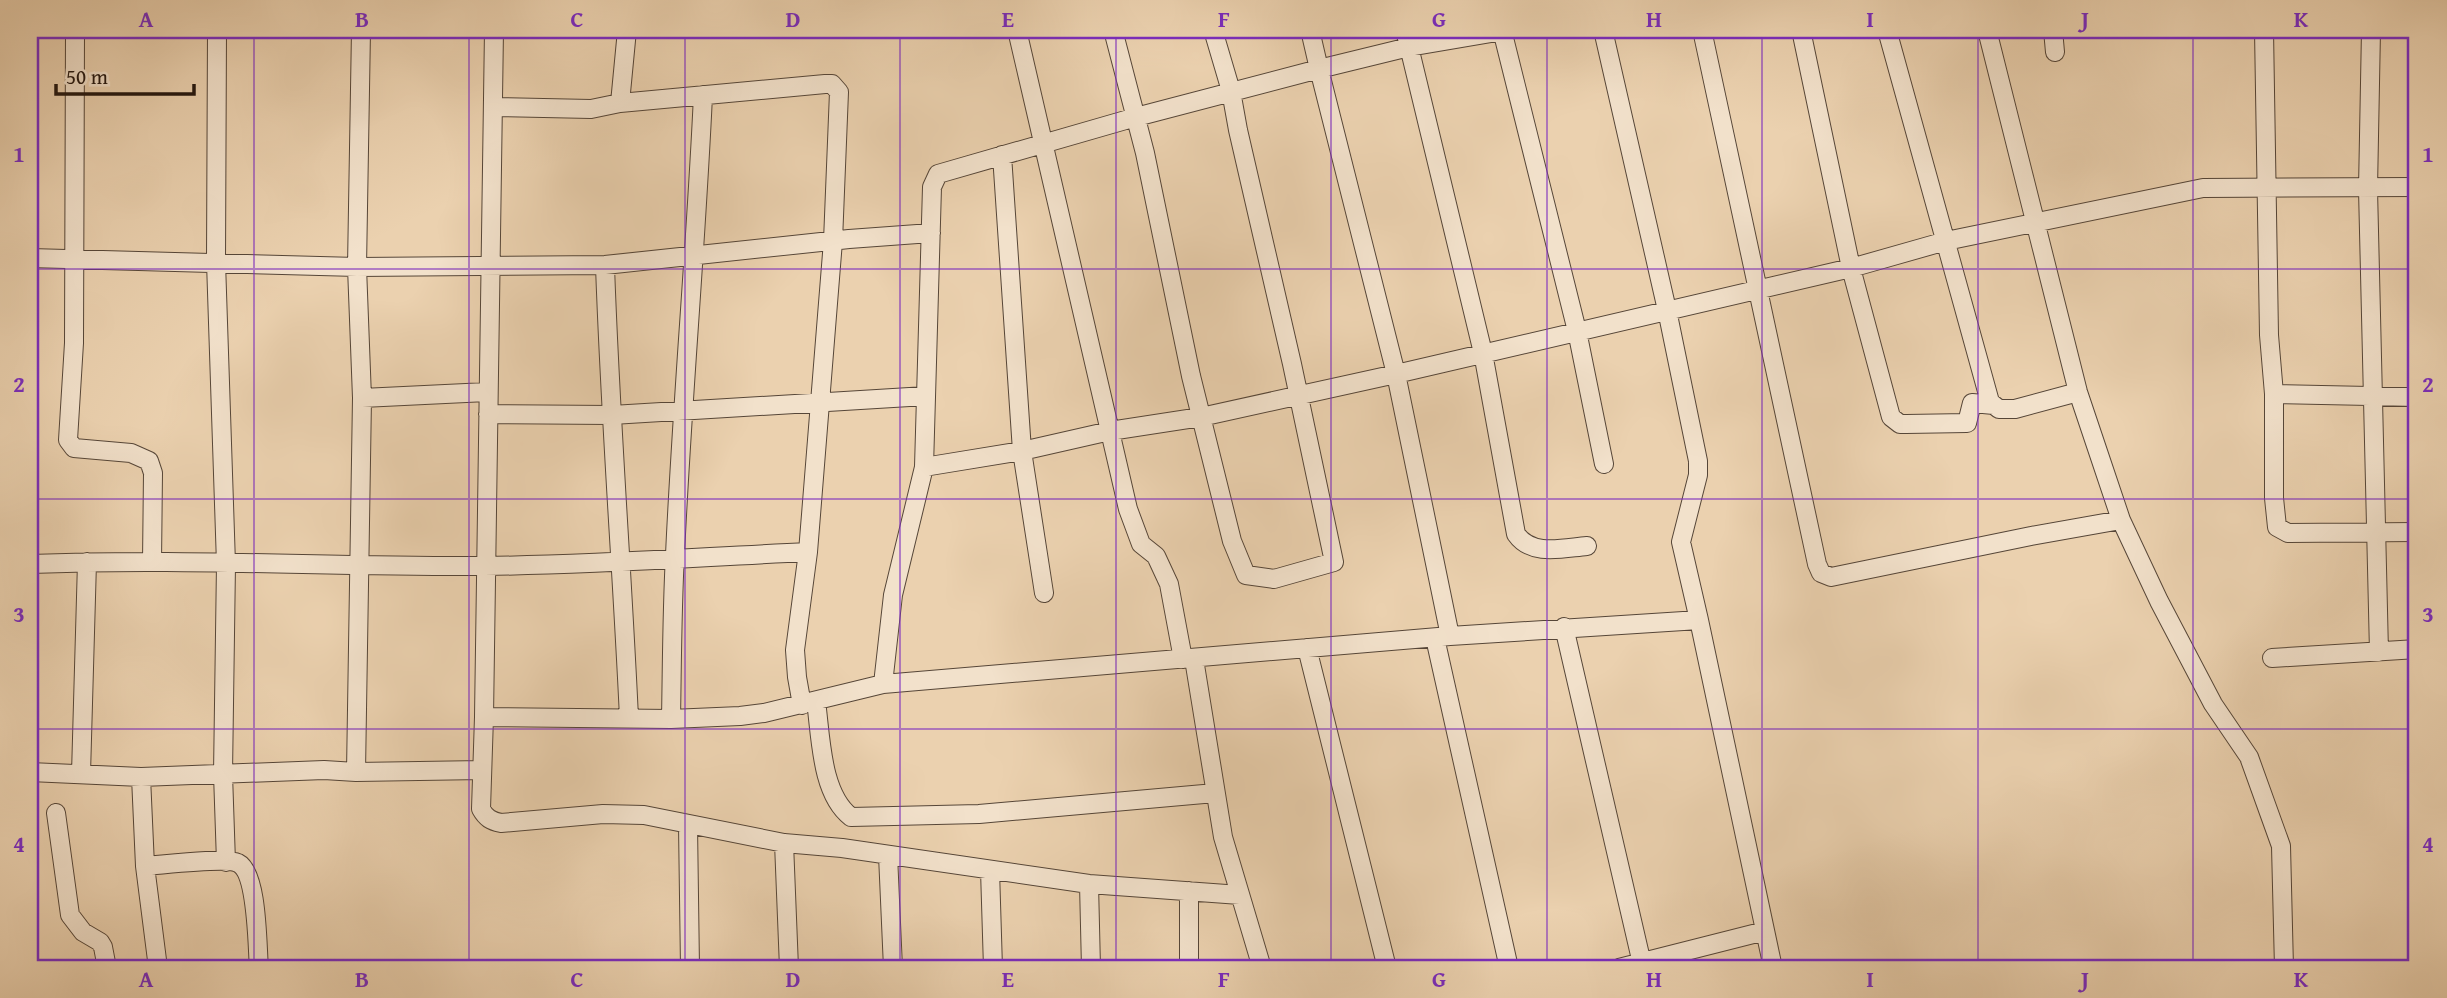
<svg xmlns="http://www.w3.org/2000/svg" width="2447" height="998" font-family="'Gentium Book Plus',serif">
<rect width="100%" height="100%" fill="#ebd1af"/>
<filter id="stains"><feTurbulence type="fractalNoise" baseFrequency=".00286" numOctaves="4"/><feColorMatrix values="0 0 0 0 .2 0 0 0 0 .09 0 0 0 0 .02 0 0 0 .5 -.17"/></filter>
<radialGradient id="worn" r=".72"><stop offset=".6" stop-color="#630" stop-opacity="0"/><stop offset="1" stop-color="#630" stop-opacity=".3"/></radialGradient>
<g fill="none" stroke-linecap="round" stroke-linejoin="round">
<defs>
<path id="minor" d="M75 30 74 343 68 440 74 448 131 453 149 461 153 473 152 562
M217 30 216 262 226 564 223 774 226 862
M494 30 484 717 481 809C486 818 491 821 501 823L603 814 644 815 784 843 842 848 1089 884 1240 895
M627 30 620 103 825 84H832L839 92 833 241 808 552 795 650 797 677 802 705
M1017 30 1128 509 1141 544 1156 556 1169 584 1183 659
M1113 30 1145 153 1191 376 1232 541 1246 575 1274 579 1334 562 1292 364 1238 130 1231 91 1213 30
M1310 30 1319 69 1396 374 1201 417 1110 431 1022 451 924 467 932 187 938 174 1136 117 1319 69 1409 47 1509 30
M1405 30 1483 353 1516 534C1532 557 1563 548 1587 546
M1502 30 1577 331 1604 464
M1603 30 1667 310 1698 461V475L1681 542 1699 620
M1702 30 1817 564 1821 573 1831 577 2031 536 2121 520
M1801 30 1851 268 1891 417 1900 424H1906L1967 423 1972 403 1994 405
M1887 30 1990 402 1999 409H2015L2078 392
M1987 30 2078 392 2121 520 2159 601 2213 704 2249 757 2281 846 2284 968
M2053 30 2055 52
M2264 30 2269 335 2274 394V498L2277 527 2288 533 2417 532
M2371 30 2368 189 2379 652
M493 107 591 109 620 103
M1002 155 1022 451 1044 593
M30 258 357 267 605 265 849 239 931 233
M605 265C610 416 622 567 629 718
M2274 394 2417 397
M362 398 487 392
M488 414 612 415 926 396
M30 564C181 558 333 567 485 566 593 565 700 557 808 552
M1564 627 1643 968
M1435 638 1509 968
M1307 648 1387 968
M2272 658 2417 649
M1194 659 1223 837 1262 968
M883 684 893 595 924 467
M816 701C821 738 821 794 851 817L979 814 1215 793
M484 717 671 719 740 716 764 713 883 684 1450 636
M671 719C672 664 672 609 675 555 682 401 696 248 703 95
M30 772 141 777 324 770 356 772 482 770
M356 772 362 398 357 267 361 30
M81 774 87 562
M141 777 145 866 158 968
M56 813 70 915 83 932 100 942 103 947 107 968
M688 825 690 968
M784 843 789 968
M888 855 893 968
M145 866C162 865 225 857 238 863 258 873 257 946 259 968
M990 870 993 968
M1089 884 1091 968
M1189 891V968
M1619 968 1765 931
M1773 968 1699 620 1450 636 1396 374 1851 268 1946 241 2203 188 2417 187"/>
</defs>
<use href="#minor" stroke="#564638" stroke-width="20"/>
<use href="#minor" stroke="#f2e1cb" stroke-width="18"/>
</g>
<path fill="none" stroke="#7b2cbf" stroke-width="2" stroke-opacity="0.55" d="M254 30V968M469 30V968M685 30V968M900 30V968M1116 30V968M1331 30V968M1547 30V968M1762 30V968M1978 30V968M2193 30V968M30 269H2417M30 499H2417M30 729H2417"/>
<rect width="2447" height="998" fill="none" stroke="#ebd1af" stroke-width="77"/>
<path d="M56 84v10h138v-10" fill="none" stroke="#241710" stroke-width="3.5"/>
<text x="66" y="84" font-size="21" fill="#241710" stroke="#f2e1cb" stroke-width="5" paint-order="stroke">50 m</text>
<rect x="38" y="38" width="2370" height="922" fill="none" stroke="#7b2cbf" stroke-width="2.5"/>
<g font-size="23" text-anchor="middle" font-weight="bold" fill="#7b2cbf">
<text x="146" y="27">A</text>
<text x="362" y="27">B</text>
<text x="577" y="27">C</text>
<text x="793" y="27">D</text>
<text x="1008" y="27">E</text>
<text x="1224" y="27">F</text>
<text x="1439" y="27">G</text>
<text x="1654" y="27">H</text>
<text x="1870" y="27">I</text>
<text x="2085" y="27">J</text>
<text x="2301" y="27">K</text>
<text x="19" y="162">1</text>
<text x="2428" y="162">1</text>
<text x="19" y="392">2</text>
<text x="2428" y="392">2</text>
<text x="19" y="622">3</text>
<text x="2428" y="622">3</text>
<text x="19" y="852">4</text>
<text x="2428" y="852">4</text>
<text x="146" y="987">A</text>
<text x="362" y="987">B</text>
<text x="577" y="987">C</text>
<text x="793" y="987">D</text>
<text x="1008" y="987">E</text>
<text x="1224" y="987">F</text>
<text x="1439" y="987">G</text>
<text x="1654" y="987">H</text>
<text x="1870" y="987">I</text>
<text x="2085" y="987">J</text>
<text x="2301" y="987">K</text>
</g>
<rect width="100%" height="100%" filter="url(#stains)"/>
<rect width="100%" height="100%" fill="url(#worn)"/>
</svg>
